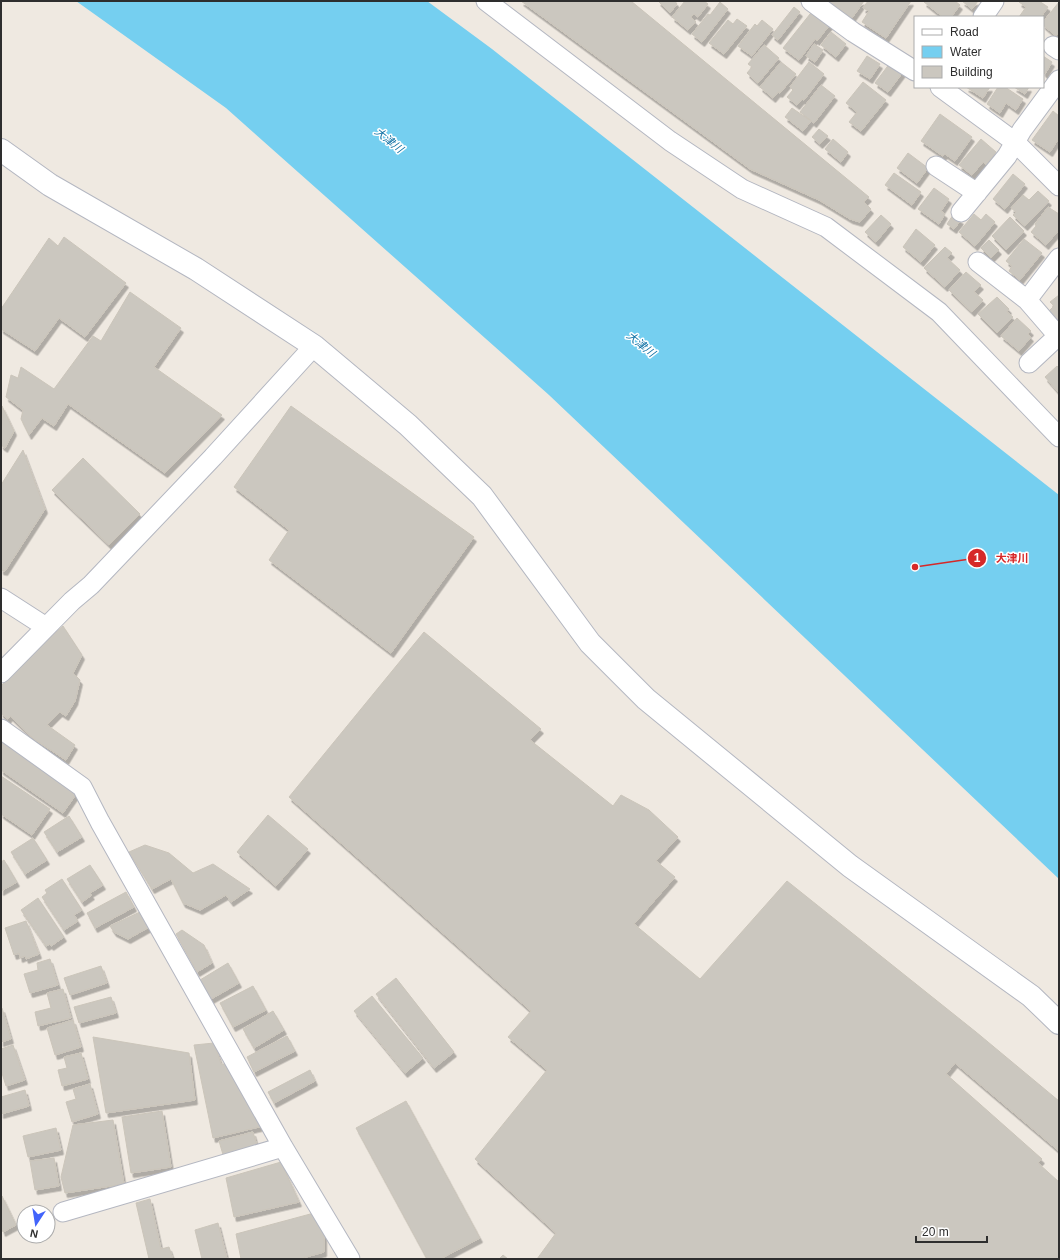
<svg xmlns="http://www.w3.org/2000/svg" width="1060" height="1260" font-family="Arial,'Noto Sans JP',sans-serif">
<defs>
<filter id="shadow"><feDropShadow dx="2.5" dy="4.5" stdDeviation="0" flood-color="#0004"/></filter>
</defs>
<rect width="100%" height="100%" fill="#efe9e1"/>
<path fill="#75cff0" d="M76 1H427L492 49 1059 495V879L549 395 226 108Z"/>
<path fill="#cbc7bf" stroke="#cbc5ba" filter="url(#shadow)" d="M521 1H631L869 197 864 202 871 209 860 222 850 219 819 200 750 169Z
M658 1H675L677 4 670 13Z
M685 1H704L708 4 698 17 694 14 691 17 696 22 688 30 672 17Z
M828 1H864L852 18Z
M868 1H911L886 38 862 22 869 11 863 8Z
M925 1H955L960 5 951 17H943L924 2Z
M962 1H978L972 9Z
M1021 1H1039L1048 7 1041 17H1019L1026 7 1019 2Z
M720 2 728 9 702 42 692 34 708 14 710 15Z
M1059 2V33L1056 36 1043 25V22Z
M794 7 800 12 778 40 772 35Z
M814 9 832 22 817 41 815 39 799 60 783 48Z
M737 19 747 26 724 54 709 43 728 20 733 24Z
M762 20 773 29 752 56 738 46 755 24 757 26Z
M831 32 846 44 836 57 821 45Z
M814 44 823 50 815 62 806 56Z
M764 45 779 58 758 83 747 73 752 67 748 64Z
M867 56 880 64 870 79 857 71Z
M1043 56 1052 62 1045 74 1043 72Z
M781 62 796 74 780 93 778 92 773 98 760 87Z
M809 62 824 74 804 100 802 99 797 105 787 97 793 90 790 87Z
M890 63 903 72 888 92 875 83Z
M863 82 886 100 861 131 849 122 857 112 846 103Z
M821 85 835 96 814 123 800 112Z
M966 87H990L983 98Z
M998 87H1005L1023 99 1016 110 1006 103 1000 113 987 104Z
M1014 87H1029L1025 94Z
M792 108 811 121 803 131 785 117Z
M1053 111 1059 116V138L1050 152 1032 140Z
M940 114 972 137 955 161 945 154 943 156 921 141Z
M819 129 828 136 820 144 812 137Z
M833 139 848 152 841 162 825 149Z
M981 139 996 152 986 165 983 162 972 175 959 165Z
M908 153 928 168 917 183 897 168Z
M894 173 921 192 912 205 885 185Z
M1013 174 1025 184 1005 209 993 199Z
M934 188 949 199 941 211 945 214 939 224 918 209Z
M1038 191 1049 201 1025 226 1013 215 1016 212 1011 208 1023 195 1029 200Z
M1048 207 1059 214V230L1046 245 1031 232 1036 226 1035 224Z
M974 214 981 220 986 214 995 222 975 246 959 232Z
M881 215 891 224 876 242 865 232Z
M953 215 961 220 954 229 947 224Z
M1010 217 1024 231 1006 250 992 236Z
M916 229 935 245 921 262 903 247Z
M64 237 126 283 85 337 59 318 35 351 1 329V309L49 238 58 246Z
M1024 239 1042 253 1020 280 1009 271 1012 266 1006 261Z
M989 240 999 250 991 258 981 248Z
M945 247 952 253 947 258 960 270 945 287 924 268Z
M966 272 981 285 974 292 983 300 972 312 949 290Z
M130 292 181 328 154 367 222 415 165 473 68 404 54 426 42 418 29 435 21 419 23 410 6 397 11 375 18 378 21 367 54 389 93 336 101 341Z
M1059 295V322L1049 311 1054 306 1050 302Z
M997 297 1009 309 1007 312 1013 317 997 333 978 314Z
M1017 318 1031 331 1028 334 1031 337 1019 351 1001 336Z
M1057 366 1059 368V393L1045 377Z
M2 406 14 431 5 448 1 445Z
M291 406 474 537 391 653 269 560 289 530 234 487Z
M23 450 45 509 5 571 1 570V485Z
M83 458 140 514 109 545 52 490Z
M63 626 82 655 73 673 80 680 75 701 66 716 60 712 47 725 75 745 66 760 34 739 10 716 8 719 1 713V686L41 645Z
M424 632 541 729 530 740 613 806 621 795 649 810 678 837 656 861 675 877 634 924 700 979 787 881 976 1032 1059 1101V1151L955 1063 946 1074 1042 1159 1038 1163 1059 1182V1259H537L556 1233 475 1159 547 1070 508 1037 531 1011 289 797Z
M1 731 81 787 63 813 1 770Z
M1 776 50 809 32 835 1 814Z
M268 815 308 849 276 886 237 852Z
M69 816 82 837 57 852 44 832Z
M33 838 47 860 25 874 11 852Z
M145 845 169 853 193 873 213 864 250 889 231 902 226 895 200 910 183 903 171 879 152 889 129 852Z
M4 860 17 882 1 891V862Z
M90 865 103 885 90 893 92 895 82 902 67 879Z
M62 879 82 910 74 915 78 921 64 930 42 897 47 893 45 890Z
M126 892 134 907 95 928 87 913Z
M38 898 64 937 51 946 50 944 46 946 21 910Z
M142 911 151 926 128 939 114 932 110 926Z
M26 921 39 954 26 959 25 956 20 958 19 953 14 955 5 928Z
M182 930 204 945 212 963 197 972 176 934Z
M50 959 58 985 30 993 24 974 38 970 37 963Z
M228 963 239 983 211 999 200 980Z
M101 966 107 983 70 995 64 978Z
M396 978 454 1052 434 1068 376 994Z
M253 986 266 1010 233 1027 220 1003Z
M63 989 71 1018 38 1026 35 1012 51 1008 47 993Z
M372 996 423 1058 405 1073 354 1011Z
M111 997 116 1013 79 1023 74 1007Z
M2 1008 11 1039 1 1042V1009Z
M273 1011 284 1030 254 1048 243 1029Z
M73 1020 81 1047 55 1055 47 1028Z
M287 1036 295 1051 254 1072 247 1057Z
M93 1037 189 1053 195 1100 106 1113Z
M214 1043 221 1064H230L263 1126 213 1138 194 1045Z
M13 1045 25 1080 6 1086 1 1070V1049Z
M81 1053 88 1079 62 1086 58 1070 67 1068 64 1057Z
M310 1070 315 1081 274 1103 268 1092Z
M90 1084 98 1114 72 1122 66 1102 76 1099 73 1089Z
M25 1090 29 1106 1 1114V1097Z
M406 1101 480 1238 440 1259H427L356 1128Z
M162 1111 171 1167 131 1173 122 1117Z
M113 1120 124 1184 65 1193 61 1177 73 1125Z
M56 1128 61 1150 28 1157 23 1136Z
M253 1132 258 1149 224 1158 219 1141Z
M54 1158 59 1186 35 1190 30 1161Z
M281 1162 299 1202 234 1217 226 1178Z
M2 1196 16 1225 3 1232 1 1226Z
M150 1199 161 1249 169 1247 173 1259H149L136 1203Z
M314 1213 324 1235V1252L299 1259H241L236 1234Z
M218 1223 227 1259H202L195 1230Z
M503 1255 508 1259H499Z"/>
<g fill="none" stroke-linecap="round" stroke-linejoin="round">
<defs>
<path id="minor" d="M486 1 670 141 742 189 826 227 939 312 1059 437
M811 1 853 32 915 71
M983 17 994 1
M1053 46 1059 50
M940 87 1015 142 1059 186
M936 166 977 193
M961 212 1007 156 1022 130 1059 80
M978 262 1027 300 1059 337
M1027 300 1059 258
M1029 363 1058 336
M1 598 46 627
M1 673 72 601 91 585 213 457 314 346
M1 729 82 787 100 822 283 1147 350 1259
M63 1212 283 1147"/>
<path id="tertiary" d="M1 150 50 185 196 269 314 346 408 425 482 496 590 643 646 699 850 866 1031 996 1059 1023"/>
</defs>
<use href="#minor" stroke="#b4b7c1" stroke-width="21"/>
<use href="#tertiary" stroke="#b4b7c1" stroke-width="24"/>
<use href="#minor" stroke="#fff" stroke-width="19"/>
<use href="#tertiary" stroke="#fff" stroke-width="22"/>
</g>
<g text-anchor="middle" stroke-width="3" stroke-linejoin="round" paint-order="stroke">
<g font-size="11" font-style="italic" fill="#0d6fa3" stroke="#fff">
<text transform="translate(389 140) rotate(39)" y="4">大津川</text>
<text transform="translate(641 344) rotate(39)" y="4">大津川</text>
</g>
</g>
<path fill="none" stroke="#d62828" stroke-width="1.5" d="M915 567L977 558"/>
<g fill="#d62828" stroke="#fff" stroke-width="1.5">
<circle cx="915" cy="567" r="4"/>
<circle cx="977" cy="558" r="10"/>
</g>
<g font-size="12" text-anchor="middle" font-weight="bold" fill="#fff">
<text x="977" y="562">1</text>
</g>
<g font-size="11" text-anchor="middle" font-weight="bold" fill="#d62828" stroke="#fff" stroke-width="3" stroke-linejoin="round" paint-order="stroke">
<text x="1012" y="562">大津川</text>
</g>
<rect width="1060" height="1260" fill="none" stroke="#2e2e2e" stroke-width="4"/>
<rect x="914" y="16" width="130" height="72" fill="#ffffff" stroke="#ababab"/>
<rect x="922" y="29" width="20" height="6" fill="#ffffff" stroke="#ababab"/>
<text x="950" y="36" font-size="12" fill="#2e2e2e">Road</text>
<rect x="922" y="46" width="20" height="12" fill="#75cff0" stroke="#ababab"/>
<text x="950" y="56" font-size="12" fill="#2e2e2e">Water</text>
<rect x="922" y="66" width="20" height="12" fill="#cbc7bf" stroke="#ababab"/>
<text x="950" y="76" font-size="12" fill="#2e2e2e">Building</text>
<g transform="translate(36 1224) rotate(192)"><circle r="19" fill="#ffffff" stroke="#ababab"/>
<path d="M0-3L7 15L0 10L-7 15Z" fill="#4264fb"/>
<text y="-6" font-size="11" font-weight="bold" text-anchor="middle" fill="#2e2e2e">N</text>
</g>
<path d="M916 1236v6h71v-6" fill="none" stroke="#2e2e2e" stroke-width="2"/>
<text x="922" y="1236" font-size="12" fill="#2e2e2e" stroke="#ffffff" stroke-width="3" paint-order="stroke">20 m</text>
</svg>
